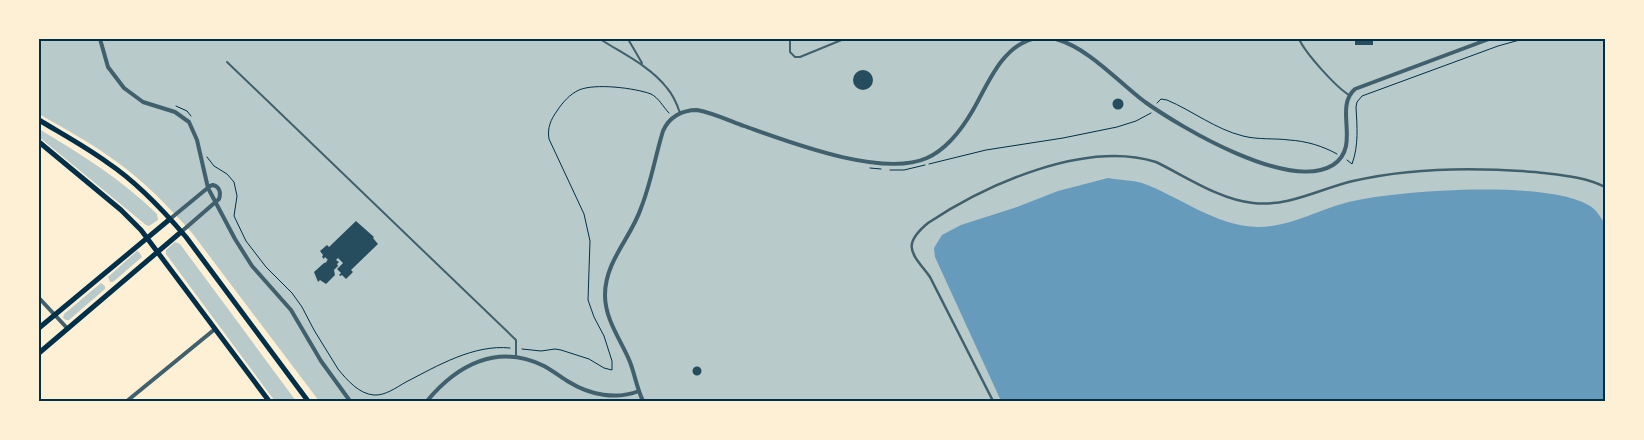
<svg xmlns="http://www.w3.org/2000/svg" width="1644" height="440" font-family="Inter,sans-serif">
<rect width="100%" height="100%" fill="#fdf0d5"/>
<path fill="#b9caca" d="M39 39H1605V401H319L192 233C169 207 145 182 117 162 93 144 65 129 39 114Z
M39 129C81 154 121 179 157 214L158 220 149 226 146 225 39 137Z
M175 242 180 244 296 401H275L268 392 166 254V250Z
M137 251 139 252 142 257 113 282H110L108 277Z
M101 283 105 286V289L69 320H66L63 318 64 314Z"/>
<path fill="#669bbc" d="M1108 178C1119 180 1132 180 1142 183 1181 197 1215 226 1258 227 1289 227 1316 211 1345 203 1391 190 1558 178 1594 209 1598 213 1602 219 1605 224V401H1001L935 257 934 248 942 235 961 225 1017 207 1058 191Z"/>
<path fill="#264d5e" d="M1348 39H1379V41H1373V45H1355V41H1348Z
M853 80a10 10 0 1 1 20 0a10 10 0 1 1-20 0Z
M1112.5 104a5.5 5.5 0 1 1 11 0a5.5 5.5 0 1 1-11 0Z
M356 221 374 237 373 238 378 244 351 270 353 272 346 279 342 275 340 276 339 275 341 273 337 269 343 263 338 258 336 260 339 262 337 264 338 266 334 270 335 275 326 284 320 280 318 282 314 272 324 263 327 262 326 261 328 260 325 257 324 259 322 257 323 255 320 251 327 245 329 247Z
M692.5 371a4.5 4.5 0 1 1 9 0a4.5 4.5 0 1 1-9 0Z"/>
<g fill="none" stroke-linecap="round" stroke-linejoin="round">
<path stroke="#003049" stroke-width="1" d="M1157 103 1161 99 1167 100C1193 111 1215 129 1243 136 1259 140 1274 138 1289 140 1306 141 1323 146 1337 154
M176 106 187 111 191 116
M207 157 214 166 227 174 234 182 237 196 234 216 246 241 266 267 292 293 302 307 314 330 338 369C347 380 359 394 374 395 385 396 397 387 406 382 437 366 474 344 510 348
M1347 160 1352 164C1359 145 1357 126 1356 107L1357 102 1362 96 1498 46 1523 39
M929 164 986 150 1063 138 1117 127 1136 121 1151 113
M870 168 881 169
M890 170H904L925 165
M522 349 541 351 555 349 561 350 589 359 604 368 612 370V361L604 336 594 317 588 300 590 241 584 214 549 139C547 128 551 119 557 111 562 103 570 94 579 90 595 83 635 88 651 94 659 98 663 107 669 113"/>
<path stroke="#3f606c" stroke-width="2" d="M600 39C623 54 650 66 667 88 673 95 677 104 680 113
M628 39 642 63
M790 39V52L795 57H800L844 39
M1299 39C1306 54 1336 87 1349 95
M227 62 516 340V356"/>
<path stroke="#3f606c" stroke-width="2.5" d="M993 401 930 277C913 254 900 246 928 223 987 184 1085 140 1156 162 1185 176 1220 200 1253 203 1289 207 1319 189 1353 181 1413 167 1474 167 1535 172 1558 175 1584 176 1605 187"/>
<path stroke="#3f606c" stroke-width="4" d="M100 39 108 67 124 88 143 102 175 112 189 122 197 140 208 188 235 239 252 266 291 310 321 361 350 401
M1056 39C1090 49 1117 81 1145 102 1182 128 1289 192 1333 165 1362 146 1333 108 1355 89L1489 39
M170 219 210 186 213 185C220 187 221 193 219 199L181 232
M39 298 67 328
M127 401 215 329
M427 401C457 365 497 343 544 366 553 371 561 377 569 382 590 395 616 400 639 391
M643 401C637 389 635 375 630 362 621 340 605 320 605 295 605 261 631 238 641 208 651 183 655 157 663 131 669 117 682 110 697 110 713 113 728 120 744 126 789 142 882 178 927 158 947 149 962 129 973 110 988 84 1001 48 1032 39"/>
<path stroke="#003049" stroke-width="5" d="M39 120C62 134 86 147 108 163 138 183 163 210 186 237L308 401
M39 142 121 210 141 230 269 401
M39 328 170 219
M39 353 181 232"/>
</g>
<rect width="1644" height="440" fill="none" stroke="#fdf0d5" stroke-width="80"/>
<rect x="40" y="40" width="1564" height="360" fill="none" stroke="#003049" stroke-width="2"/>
</svg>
